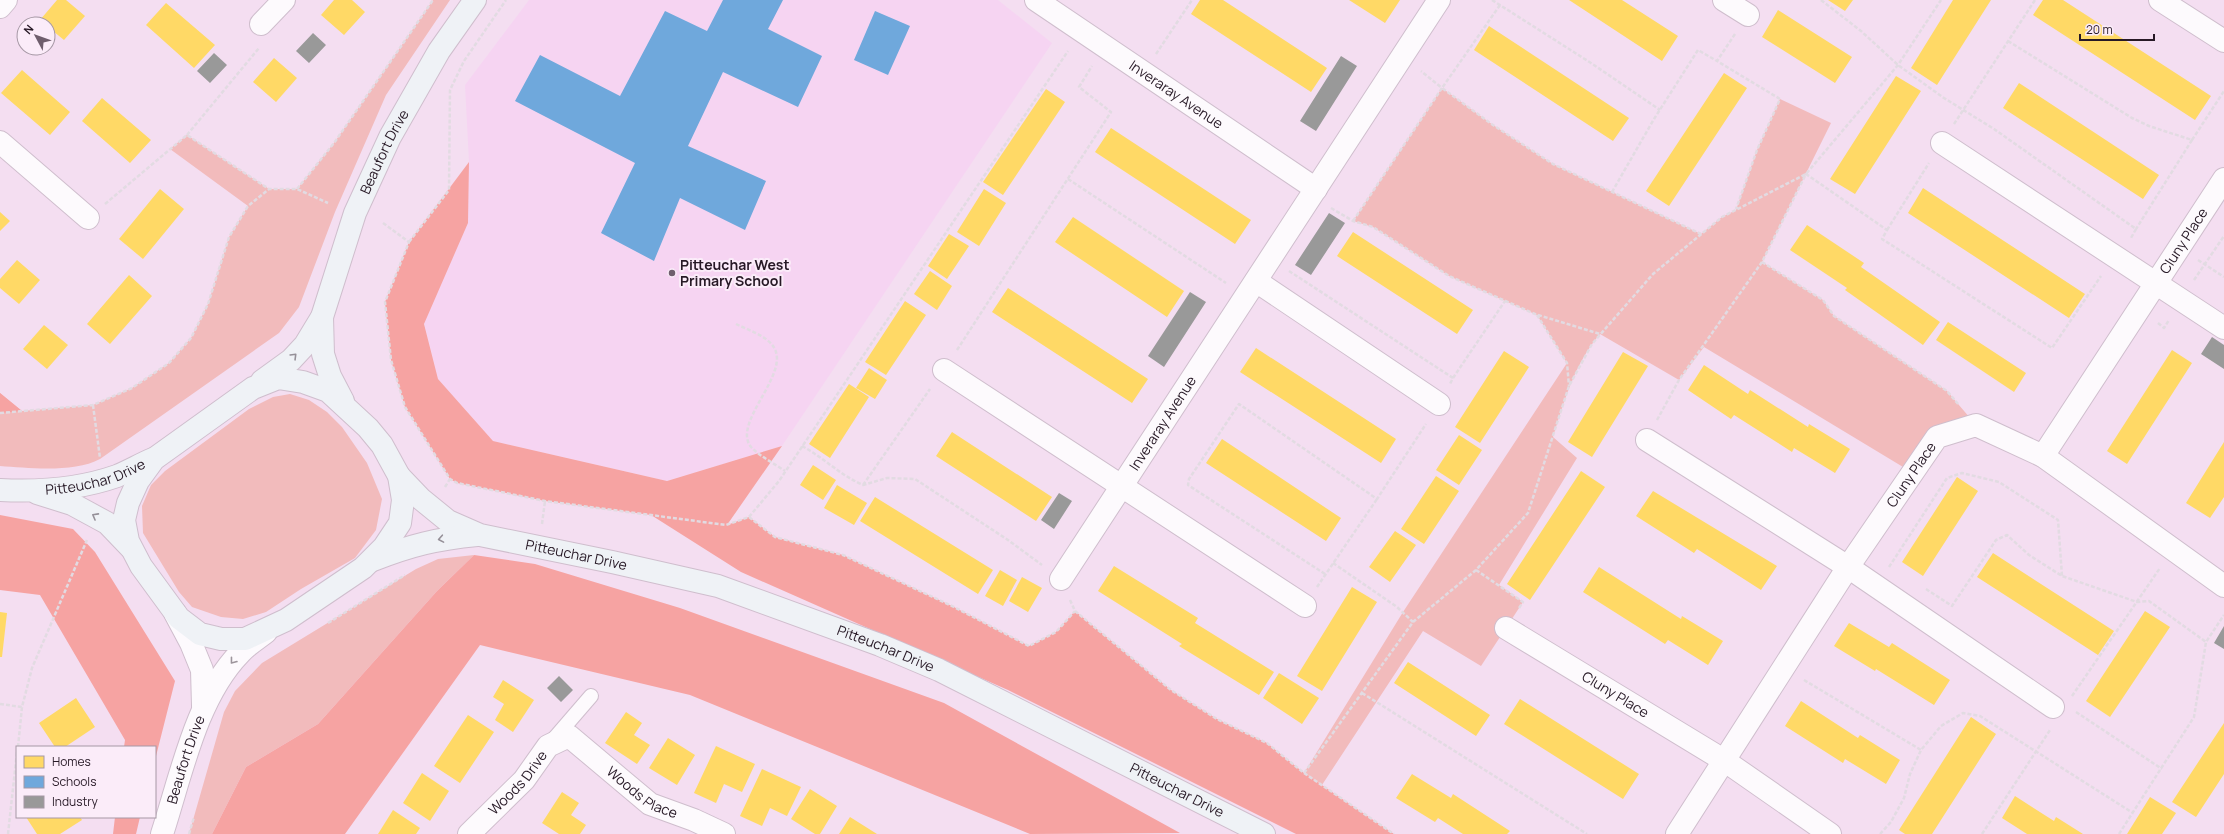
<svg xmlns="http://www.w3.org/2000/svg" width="2224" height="834" font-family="Manrope,sans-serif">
<rect width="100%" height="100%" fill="#f4def1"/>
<path fill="#f6d4f2" d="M529 0H998L1052 43 782 446 667 481 493 441 438 379 424 323 468 223 469 162 465 85Z"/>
<path fill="#f2bbbc" d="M433 0H450L386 95 335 212 299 307 279 333 100 459C74 473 29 468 0 466V393L22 411 93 405 132 388 169 363 191 338 208 304 229 237 248 206 170 149 187 135 269 189H297L334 143Z
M1442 88 1493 125 1553 164 1701 234 1722 217 1736 210 1757 150 1780 99 1831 123 1762 262 1823 300 1834 316 1947 391 1976 425 1937 437 1913 473 1704 347 1679 380 1600 334C1575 363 1564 401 1553 437L1577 458 1499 585 1523 602 1481 666 1423 631 1322 785 1304 773 1403 612 1567 363 1537 315 1449 276 1373 227 1353 221Z
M290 394 309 400 327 412 342 427 367 463 382 499 376 530 355 558 301 589 266 612 243 619 221 617 192 607 179 592 143 533 142 506 151 485 165 471 249 409 273 397Z
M474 555 437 591 318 724 246 767 212 834H189L224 712 235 691 262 663 416 569 438 559Z"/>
<path fill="#f6a3a2" d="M469 162 468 223 424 324 438 379 493 441 667 481 782 446 727 525 749 517 775 537 843 555 952 606 1029 646 1056 632 1075 611 1171 690 1217 719 1267 743 1304 773 1394 834H1296L1008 690 741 572 651 515 545 501 457 483 450 479 405 407 391 360 385 302 409 242Z
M0 393 22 411 0 413Z
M0 515 73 529 95 552 175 681 155 760V747H124L125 740 40 595 0 590Z
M474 555 535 564 680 608 944 703 1180 833 1030 834 690 695 480 645 345 834H212L246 767 318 724 437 591Z
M115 817H140L136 834H113Z"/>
<path fill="#ffd966" d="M57 0H66L85 16 64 40 48 27V24L40 20Z
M334 0H352L365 12 344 35 321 15Z
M1200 0H1223L1327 68 1311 92 1191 14Z
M1349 0H1400L1385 23Z
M1569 0H1622L1678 36 1662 61Z
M1828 0H1853L1845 11Z
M1953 0H1991L1937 85 1911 68Z
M2043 0H2063L2211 96 2195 120 2033 15Z
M166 3 215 45 194 68 146 25Z
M1778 10 1852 57 1835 83 1762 37Z
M1489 26 1629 118 1613 141 1474 50Z
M274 58 297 78 276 102 253 82Z
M22 70 70 112 50 135 1 93Z
M1724 73 1747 88 1669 206 1646 191Z
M1896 76 1921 91 1855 194 1830 179Z
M2019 83 2159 175 2143 199 2003 108Z
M1046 89 1065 102 1003 195 983 182Z
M102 98 151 140 130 163 82 121Z
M1111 128 1251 220 1235 244 1095 152Z
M1923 188 2085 294 2069 318 1908 213Z
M160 189 184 209 143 259 119 239Z
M984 189 1006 203 979 246 957 232Z
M0 212 10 221 0 231Z
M1073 217 1184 291 1167 317 1055 242Z
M1807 225 1864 263 1861 267 1940 322 1923 345 1845 290 1847 288 1790 250Z
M1353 232 1473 310 1457 334 1337 256Z
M949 234 969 246 947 279 928 266Z
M17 260 40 280 19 304 0 288V279Z
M930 271 952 286 937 310 914 294Z
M129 275 152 296 110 344 87 324Z
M1008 288 1148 379 1132 403 992 312Z
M905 301 926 315 886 375 865 362Z
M1948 322 2026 373 2014 392 1936 340Z
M44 325 68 345 47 369 23 349Z
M1256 348 1396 439 1381 463 1240 372Z
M2172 350 2192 363 2127 464 2107 451Z
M1504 351 1529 367 1480 443 1455 427Z
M1623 352 1648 366 1592 457 1568 442Z
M1704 365 1748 394 1750 390 1808 427 1809 424 1850 449 1835 473 1794 448 1792 452 1734 415 1731 419 1688 390Z
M869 368 887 380 875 399 856 388Z
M849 384 869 397 830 458 809 444Z
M952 432 1052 497 1036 521 936 456Z
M1459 435 1482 450 1459 485 1436 470Z
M1222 439 1341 518 1326 541 1206 463Z
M2224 442V497L2210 518 2186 503Z
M813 465 836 480 823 500 800 485Z
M1581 471 1605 487 1530 600 1507 584Z
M1436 476 1459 491 1424 544 1401 529Z
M1957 477 1978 491 1923 576 1902 562Z
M837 485 867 503 854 525 824 508Z
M1653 491 1777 566 1761 590 1697 549 1694 553 1636 516Z
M875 497 993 570 978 594 860 521Z
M1395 531 1416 545 1390 582 1369 567Z
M1993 553 2114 631 2098 655 1977 577Z
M1114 566 1198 618 1195 623 1274 672 1259 695 1179 646 1182 644 1098 591Z
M1599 567 1681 619 1682 616 1723 641 1708 665 1668 640 1665 644 1583 592Z
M1000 570 1017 580 1003 606 985 596Z
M1022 577 1042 588 1028 612 1009 601Z
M1352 587 1377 602 1322 691 1297 676Z
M2145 611 2170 627 2110 717 2086 701Z
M0 612 7 613 2 657H0Z
M1849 623 1889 647 1892 643 1950 680 1934 705 1876 669 1875 671 1834 646Z
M1408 662 1490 715 1476 736 1394 683Z
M1279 673 1319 698 1302 724 1263 698Z
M503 680 534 700 513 732 495 720 504 704 493 697Z
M76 698 95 727 65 747H55L39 723Z
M1520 699 1639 774 1623 799 1504 724Z
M1801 701 1858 738 1860 735 1900 760 1886 784 1845 759 1843 763 1785 726Z
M626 712 642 723 634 735 650 745 637 764 605 743Z
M468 715 494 732 460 783 434 766Z
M1971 717 1996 734 1932 834H1905L1899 830Z
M2224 723V774L2196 817 2172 802Z
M668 738 695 755 677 785 649 768Z
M716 746 755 764 742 792 724 784 716 803 694 793Z
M762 769 801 787 787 816 770 808 762 826 740 816Z
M422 773 449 791 430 821 403 803Z
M1412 774 1451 798 1453 794 1510 831 1507 834H1463L1438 818 1435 822 1396 798Z
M810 789 837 806 820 834H815L791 819Z
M562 792 579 803 571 815 586 825 580 834H559L542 823Z
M2015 796 2054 821 2056 817 2083 834H2027L2002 818Z
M2150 797 2176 813 2162 834H2127Z
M393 810 420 828 416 834H378Z
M26 817H80L82 820 60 834H37Z
M850 817 877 834H839Z"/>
<path fill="#6fa8dc" d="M723 0H783L768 29 822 56 798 107 723 72 688 146 766 181 745 230 680 198 654 261 601 233 635 163 515 101 540 55 620 96 665 11 707 31Z
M875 11 910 26 888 75 854 60Z"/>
<path fill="#999" d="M313 33 326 45 309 63 296 51Z
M214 53 227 65 210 83 197 71Z
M1341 56 1357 66 1316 131 1300 121Z
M1329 213 1345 223 1311 275 1295 265Z
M1190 292 1206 302 1164 367 1148 356Z
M2212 337 2224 345V369L2201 354Z
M1059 493 1072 501 1054 529 1041 520Z
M2224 626V649L2214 643Z
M559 676 573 690 561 702 547 688Z"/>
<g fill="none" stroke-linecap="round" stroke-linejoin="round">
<defs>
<path id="lane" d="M553 740 591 696"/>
<g id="street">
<path id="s1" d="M1036 0 1316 189"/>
<path d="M1724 0 1748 15"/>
<path d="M2160 0 2224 41"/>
<path d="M0 7 6 0"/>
<path d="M261 24 284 0"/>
<path d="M0 142 88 218"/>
<path d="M1942 143 2224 328"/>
<path d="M1256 281 1439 404"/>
<path d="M944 370 1305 606"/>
<path d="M1647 440 1848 567 2053 707"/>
<path id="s2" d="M2043 456 2224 179"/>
<path id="s3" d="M1061 579 1439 0"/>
<path d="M175 613 191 643 202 670 203 706"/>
<path id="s4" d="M1506 628 1725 761 1830 834"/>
<path id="s5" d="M162 834C181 776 196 698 240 653 247 645 257 639 266 632"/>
<path id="s6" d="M469 834 524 780 548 746 569 736 650 804 694 820 724 834"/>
<path id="s7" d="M1677 834 1848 567 1937 437 1976 425 2043 456 2224 586"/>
</g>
<g id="secondary">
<path d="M322 317 323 354 330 376 343 401"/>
<path d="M278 378 303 382 328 391 368 428 382 445 399 476 403 500 400 523 384 547 363 568 286 620 245 639H221L200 634 179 618 141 566 128 541 124 520 128 503 138 481 154 459 253 388Z"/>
<path id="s8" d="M262 381 291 360 305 345 322 317 355 213 390 137 439 51 475 0"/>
<path id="s9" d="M399 476 421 499 448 521 480 535 612 562 718 586 880 645 939 670 1264 834"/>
<path id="s10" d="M0 490C38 492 80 489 117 476 129 471 141 464 153 459"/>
<path d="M37 493 72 504 107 523 130 547"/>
<path d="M373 560C412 545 436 539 477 535"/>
</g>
</defs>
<use href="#lane" stroke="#cfbecd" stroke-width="16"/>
<use href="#street" stroke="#cfbecd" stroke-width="24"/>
<use href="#secondary" stroke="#cfbecd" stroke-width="24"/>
<path stroke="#e2dbe2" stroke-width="2.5" stroke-dasharray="4 2" stroke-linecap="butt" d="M1492 0 1591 63 1660 110
M1821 0 1861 31 1898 65 1944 98 1994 129 2136 229 2131 238
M1500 5 1442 88 1493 125 1553 164 1701 234
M1735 34 1717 61 1780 99 1757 150 1736 209
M2008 41 2132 118 2149 126 2192 140 2136 229
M1156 54 1192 0
M1954 124 2035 0
M187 135 259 48
M2192 140 2224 91
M1068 179 1226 283
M297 189 334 143 433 0
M1612 192 1654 119 1698 50 1717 61
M105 204 187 135 269 189H297L328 203
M1331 208 1353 221 1373 227 1449 276 1535 314 1600 334
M1353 221 1442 88 1421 71
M383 223 409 242 385 302 391 360 405 407 450 479 457 483 545 501 726 525 749 517 779 481 1068 51
M1887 230 1929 163
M409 242 449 190 450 90 464 61 506 0
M2198 260 2224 277
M1762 262 1823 300 1834 316 1947 391 1959 405
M1289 271 1453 378 1450 384
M2194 280 2224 236
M1537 315 1567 363 1569 386
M2158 323 2164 328 2169 320
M736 324C748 330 765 335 773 346 793 373 729 424 752 448 761 457 775 464 785 471
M957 350 1111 112 1079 87 1092 66
M1453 378 1505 301
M93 405 100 458
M0 413 93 405 132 388 169 363 191 338 208 304 229 237 248 206 269 189
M1657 420 1679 380 1762 262 1806 174 1887 230 1882 239 2052 348 2101 276
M802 446C824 458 840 475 863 485L887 478 915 479 1008 540 1042 565
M863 485 930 389
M445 487 450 479
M749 517 775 537 843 555 952 606 1029 646 1056 632 1075 611
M542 524 545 501
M1333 563 1397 607 1413 622
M1889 567 1947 478 1962 473 1999 482 2058 520 2062 576
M1476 570 1523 602 1519 608
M1325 574 1188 485 1189 479 1239 404 1377 499 1426 424
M1317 587 1377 499
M1926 589 1952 606 1996 540 2007 535 2029 555 2062 576 2137 602 2149 601 2206 642
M1070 600 1075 611 1171 690 1217 719 1267 743 1304 773 1413 622 1476 570 1528 513 1569 386 1592 344 1653 274 1722 217 1806 174 1898 65 1941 0
M328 623 405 575
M1804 680 1921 750
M1362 693 1587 834
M2072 696 2160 568
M0 704 22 707 32 668 87 540
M2076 712 2162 769
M18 747 22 707
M1304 773 1394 834
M8 834 17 752
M189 834 194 817
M1880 834 1891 822 1904 798 1910 774 1921 750 1941 726 1963 713 1980 716 2133 813
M1982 834 2050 730
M2119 834 2194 717 2206 642 2224 615"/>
<use href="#lane" stroke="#fdfafd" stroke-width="14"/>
<use href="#street" stroke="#fdfafd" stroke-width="22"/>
<use href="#secondary" stroke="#eff2f6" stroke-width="22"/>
</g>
<defs><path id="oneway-chevron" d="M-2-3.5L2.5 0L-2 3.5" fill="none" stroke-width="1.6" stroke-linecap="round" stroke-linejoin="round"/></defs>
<g stroke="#959098">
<use href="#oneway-chevron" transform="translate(294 356) rotate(-45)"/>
<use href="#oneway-chevron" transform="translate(95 516) rotate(-151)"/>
<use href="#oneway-chevron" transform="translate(441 539) rotate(170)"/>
</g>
<use stroke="#9d959c" href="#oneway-chevron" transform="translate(233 661) rotate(128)"/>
<circle fill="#6f5e6d" stroke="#fbecf9" stroke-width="1.5" cx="672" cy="273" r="4"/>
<g text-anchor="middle" stroke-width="4" stroke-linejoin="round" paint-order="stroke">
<g font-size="14" fill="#271926" stroke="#fbecf9">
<text dy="5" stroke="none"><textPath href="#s1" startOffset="169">Inveraray Avenue</textPath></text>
<text dy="5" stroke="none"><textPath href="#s8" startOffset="266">Beaufort Drive</textPath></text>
<text dy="5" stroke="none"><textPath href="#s2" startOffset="257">Cluny Place</textPath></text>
<text dy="5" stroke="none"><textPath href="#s3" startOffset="186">Inveraray Avenue</textPath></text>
<text dy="5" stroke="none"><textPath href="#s7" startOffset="429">Cluny Place</textPath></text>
<text dy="5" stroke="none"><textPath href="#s10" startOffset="97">Pitteuchar Drive</textPath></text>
<text dy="5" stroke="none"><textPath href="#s9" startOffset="200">Pitteuchar Drive</textPath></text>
<text dy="5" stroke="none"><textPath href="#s9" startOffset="524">Pitteuchar Drive</textPath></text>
<text dy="5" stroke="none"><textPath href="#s4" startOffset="128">Cluny Place</textPath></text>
<text dy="5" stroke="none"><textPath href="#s5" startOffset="78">Beaufort Drive</textPath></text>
<text dy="5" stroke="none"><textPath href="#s6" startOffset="71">Woods Drive</textPath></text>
<text dy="5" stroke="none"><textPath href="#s6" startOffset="235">Woods Place</textPath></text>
<text dy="5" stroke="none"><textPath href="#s9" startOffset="848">Pitteuchar Drive</textPath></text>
</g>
<g font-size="14" font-weight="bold" fill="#271926" stroke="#fbecf9" text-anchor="start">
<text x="680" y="270">Pitteuchar West<tspan x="680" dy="16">Primary School</tspan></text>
</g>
</g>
<rect x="16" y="746" width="140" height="72" fill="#fbecf9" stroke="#a698a5"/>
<rect x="24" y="756" width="20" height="12" fill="#ffd966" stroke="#a698a5"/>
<text x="52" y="766" font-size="12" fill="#271926">Homes</text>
<rect x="24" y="776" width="20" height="12" fill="#6fa8dc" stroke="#a698a5"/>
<text x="52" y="786" font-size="12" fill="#271926">Schools</text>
<rect x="24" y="796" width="20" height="12" fill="#999999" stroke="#a698a5"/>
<text x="52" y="806" font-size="12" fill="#271926">Industry</text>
<g transform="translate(36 36) rotate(311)"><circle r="19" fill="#fbecf9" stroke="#a698a5"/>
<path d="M0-3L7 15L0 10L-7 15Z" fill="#6f5e6d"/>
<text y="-6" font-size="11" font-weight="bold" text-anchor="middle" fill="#271926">N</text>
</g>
<path d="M2080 34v6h74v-6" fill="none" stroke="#271926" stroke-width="2"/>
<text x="2086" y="34" font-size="12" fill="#271926" stroke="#fbecf9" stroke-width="3" paint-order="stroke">20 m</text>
</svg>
